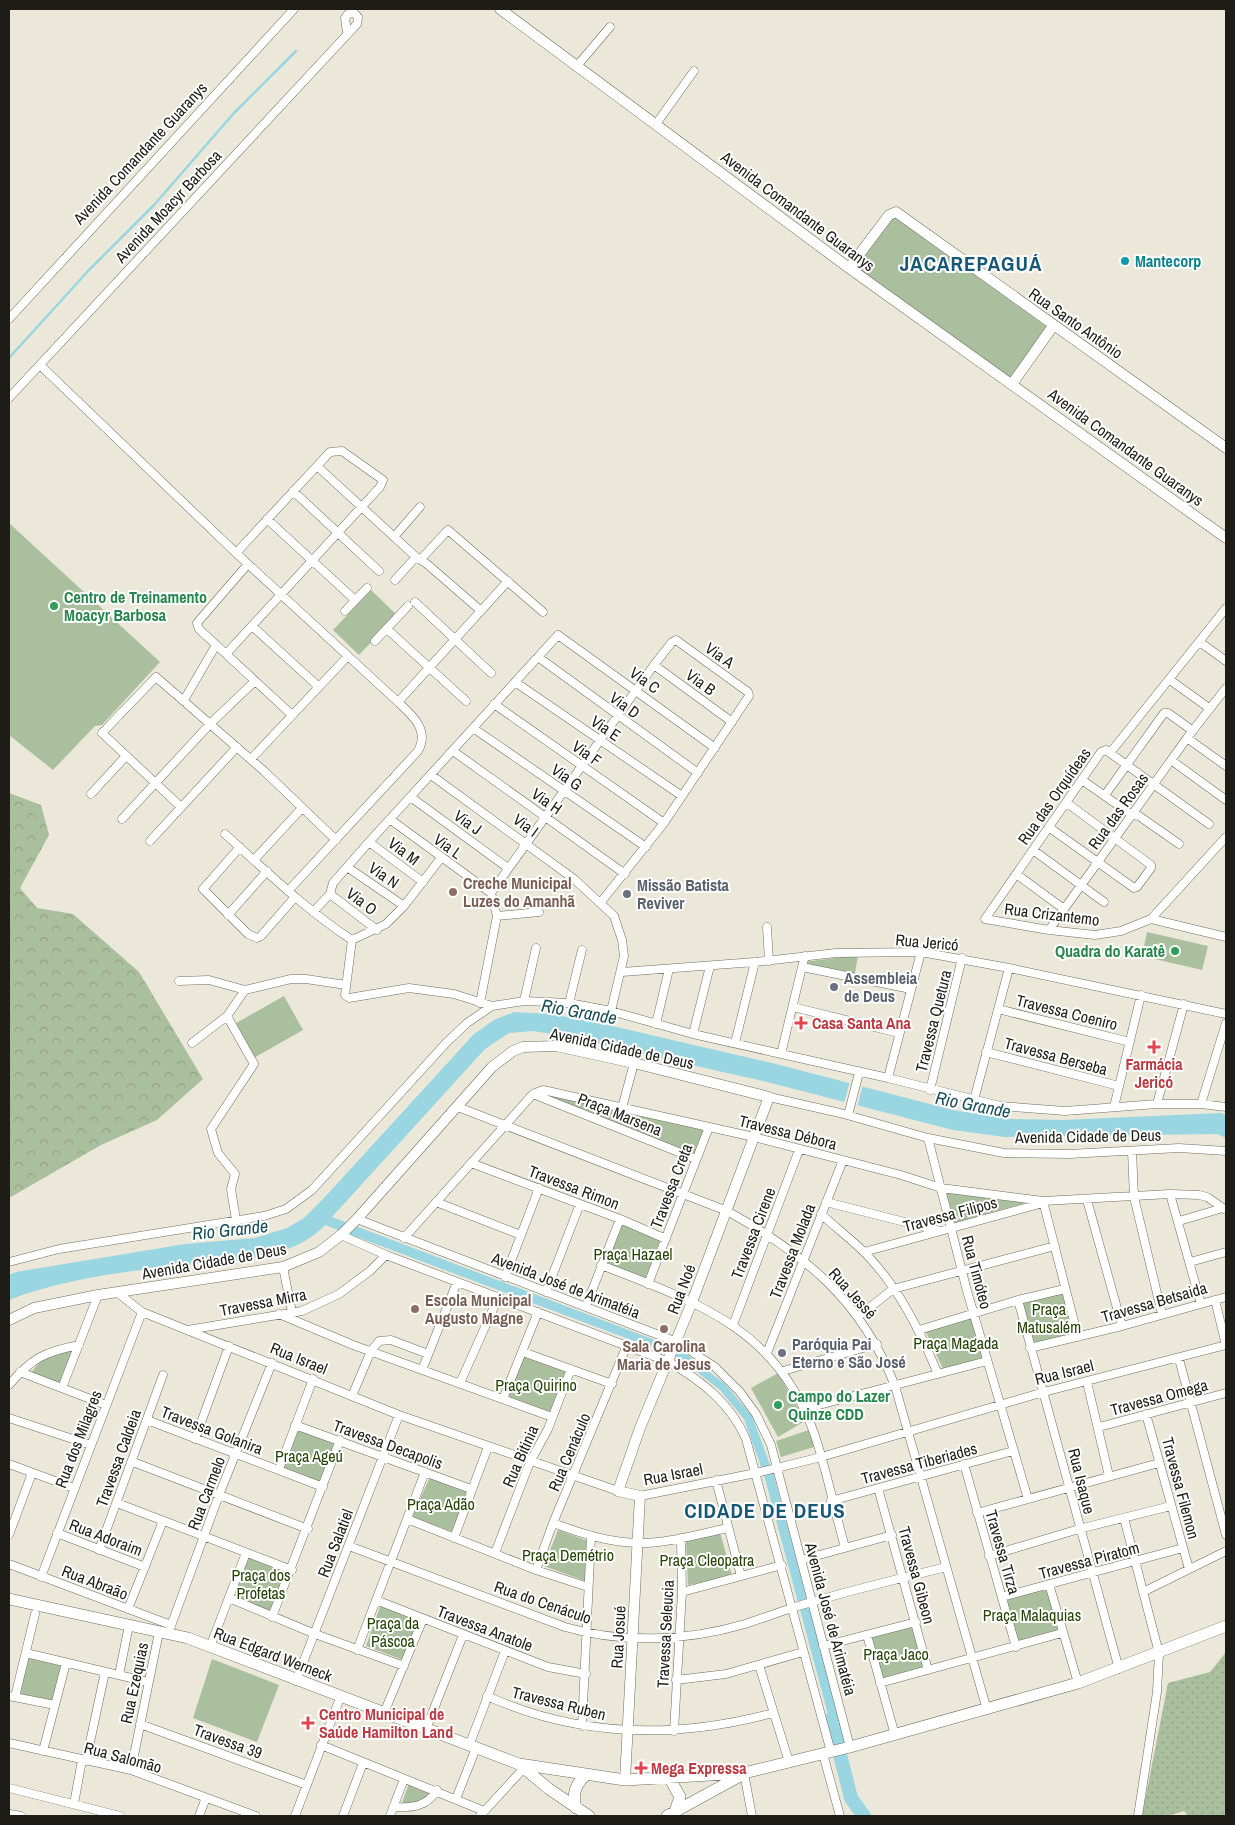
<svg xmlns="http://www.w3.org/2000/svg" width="1235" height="1825" font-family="'Archivo Narrow',sans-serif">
<defs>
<pattern id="grass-dots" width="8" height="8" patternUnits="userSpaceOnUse" patternTransform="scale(1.25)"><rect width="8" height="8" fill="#aabf9d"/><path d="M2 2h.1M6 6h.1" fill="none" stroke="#92a486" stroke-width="1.8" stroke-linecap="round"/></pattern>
<pattern id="forest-crowns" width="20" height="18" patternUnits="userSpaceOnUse" patternTransform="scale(1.25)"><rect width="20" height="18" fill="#aabf9d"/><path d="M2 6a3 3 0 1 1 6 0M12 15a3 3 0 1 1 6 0" fill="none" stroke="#92a486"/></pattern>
</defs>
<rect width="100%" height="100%" fill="#ebe8d9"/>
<path fill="url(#grass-dots)" d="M1226 1652V1816H1188L1184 1811 1168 1816H1142L1168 1683 1210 1672Z"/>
<path fill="url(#forest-crowns)" d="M9 793 41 805 49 835 20 888 37 908 73 914 139 972 203 1079 157 1120 101 1145 9 1198Z"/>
<path fill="#aabf9d" d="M900 216 1047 327 1009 379 850 268 884 222Z
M9 523 160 662 102 725 95 726 53 770 9 735Z
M371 590 397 615 359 655 333 630Z
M1147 932 1208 946 1202 970 1142 956Z
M858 955 854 979 804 962Z
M284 996 303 1030 250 1060 231 1026Z
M535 1090 705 1128 694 1157 529 1096Z
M945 1189 1029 1202 955 1223Z
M622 1224 661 1238 644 1282 606 1267Z
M1063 1290 1077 1335 1033 1345 1021 1302Z
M971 1315 984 1358 943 1369 925 1330Z
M75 1351 62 1385 30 1374 47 1353Z
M522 1356 568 1372 551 1415 505 1397Z
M778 1373 805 1421 778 1437 751 1388Z
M297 1429 336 1444 321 1483 282 1467Z
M809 1430 814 1447 781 1457 776 1441Z
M430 1477 467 1492 453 1532 412 1517Z
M558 1530 588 1541 585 1581 544 1566Z
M720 1532 732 1576 688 1585 686 1540Z
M248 1556 288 1570 273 1611 234 1598Z
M1047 1587 1059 1631 1016 1643 1005 1599Z
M381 1604 420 1621 403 1660 366 1646Z
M913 1626 925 1669 878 1682 866 1638Z
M27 1658 63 1666 54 1702 18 1694Z
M212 1659 279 1685 257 1742 193 1718Z
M409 1783 432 1793 421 1803 401 1806Z"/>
<path fill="#99d6e2" d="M514 1012 551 1014 608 1025 772 1063 953 1110 1010 1119 1063 1120 1221 1113 1226 1115V1138L1217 1134 1005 1137 953 1130 767 1082 558 1035 533 1031 509 1033 485 1049 332 1217 681 1350 725 1384 752 1416 773 1473 844 1734 834 1737 764 1475 744 1419 720 1390 679 1358 325 1225C288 1265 216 1260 166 1267 113 1273 58 1281 9 1300V1275L16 1272 185 1244 255 1238 287 1228 304 1218 324 1198 474 1034 494 1020Z"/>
<path fill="#ebe8d9" d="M850 1081 863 1085 857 1107 844 1103Z"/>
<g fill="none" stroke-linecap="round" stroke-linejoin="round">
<path stroke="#99d6e2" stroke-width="2.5" d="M9 358 89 270 154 205 234 113 296 51"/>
<path stroke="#99d6e2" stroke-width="14" d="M831 1719 851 1798 864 1816"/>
<defs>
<path id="minor" d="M576 67 610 27
M656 124 694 71
M9 319 294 9
M40 365 236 553 398 702C412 715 430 730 418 751L288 891
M9 398 357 24 358 17 354 13 348 14 345 18 347 32
M317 466 416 557 427 564 480 610
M293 491 379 571
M267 519 355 600
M394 537 420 507
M236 553 330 452 342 451 383 480 380 487 226 654 292 715
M421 559 448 530 543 612
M395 580 416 557
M415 602 491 673
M1226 608 1110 753 1106 750 1101 752 985 919 1049 930 1095 935 1121 931 1151 919 1226 837
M345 611 367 588
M252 626 319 687
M387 629 466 701
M375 641 408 606
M1201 643 1226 661
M226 654 199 629 197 623 248 564
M538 657 698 773
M654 665 732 722
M1170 680 1209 708
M515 682 682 796
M184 700 216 645
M398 702 508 581
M494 704 664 823
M473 728 646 847
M1187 738 1226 766
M453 751 625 874
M1110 753 1209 824
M251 759 348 656
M1171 760 1226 800
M431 775 574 879 614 916 622 940 624 956 611 1011
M1082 780 1132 815 1139 816 1179 844
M91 794 126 756
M1105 795 1164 713H1168L1193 731
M412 798 508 868
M181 807 102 733 156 677 264 771 336 840
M122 819 210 724 254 682
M391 820 491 893
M1050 828 1134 888 1137 887 1151 868V865L1067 803
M225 834C266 871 306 910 352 940
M150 841 237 747
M369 842 423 882
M240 847 203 889 248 934 257 938 261 936 295 897
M1033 850 1104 902
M254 860 302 808
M347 867 404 906
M1016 874 1064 909
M330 894 377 930
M313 912 330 894 333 883 369 842 558 635 715 748
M228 915 267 871
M497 916 539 912
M1151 919 1226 937
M767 927 769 961
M1049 930 1187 738 1226 688
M352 940 345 995 349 998 409 988 454 994 492 1006 524 1001 569 1003 611 1011 693 1034 888 1078 1000 1106 1065 1111 1157 1104H1201L1226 1107
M352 940 386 924 404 906 441 858
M805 956 802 967 911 989
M622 972 755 962 836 953 921 952 1009 968 1226 1014
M179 981 209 980 245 990 291 979H306L346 985
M524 1001 536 948
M480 1003 497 916 491 893 654 665 672 642 676 640 748 692 749 696 664 823 601 902
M569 1003 582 950
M793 1007 899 1033
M998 1009 1130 1042
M227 1016 254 1064 211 1129 218 1153 235 1174 231 1189 236 1220
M656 1024 669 969
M693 1034 710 966
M192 1043 227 1016 245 990
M735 1043 755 962
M986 1052 1119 1086
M781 1054 802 967
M888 1078 921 952
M930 1090 962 958
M533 1094 696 1159
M769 1097 840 1113 928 1138 1004 1153 1069 1154 1179 1148 1226 1151
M974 1100 1009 968
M1157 1104 1184 1004
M1201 1104 1226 1023
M458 1107 727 1211C805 1254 862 1301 895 1386L987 1710
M1114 1107 1141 995
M622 1108 634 1063
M848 1115 859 1073
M928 1138 967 1291 1028 1499
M1132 1151 1134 1197 1162 1314
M471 1163 620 1219 666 1239
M1170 1194 1201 1304
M1087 1200 1122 1326
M1043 1201 1078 1337
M436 1202 521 1235
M826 1202 940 1231
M821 1214C835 1227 851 1239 864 1252 898 1286 920 1331 938 1374
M357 1219 677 1342 715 1367 740 1392 756 1414 771 1445 850 1747
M1179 1221 1223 1208
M341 1235 386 1255 669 1362C702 1381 731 1404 746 1439L831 1752
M404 1238 533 1094 543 1090 754 1137 901 1175 941 1188 1043 1201 1170 1194 1199 1195 1207 1197 1226 1210
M864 1252 1043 1203
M9 1262 59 1249 264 1216 286 1209 312 1190 446 1043 467 1023 492 1006
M1190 1262 1226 1252
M601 1265C696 1302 777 1328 814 1433 827 1470 834 1510 845 1547
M283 1267 292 1312
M505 1277 539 1188
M648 1284 709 1127
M546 1292 580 1204
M118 1293 142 1312 399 1415 618 1491
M1018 1300 1119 1669
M1215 1300 1226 1345
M586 1306 620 1219
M279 1314 353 1345 552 1417
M859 1316 893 1289 1055 1246
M733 1325 799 1150
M188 1330 302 1311 339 1294 370 1271 386 1255
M919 1330 1018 1300 1065 1289
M1030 1348 1122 1326 1226 1297
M523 1352 612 1384
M767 1353 843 1160
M1179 1359 1226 1535
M422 1370 457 1282
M783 1371 877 1344
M20 1372 106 1405
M1087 1382 1109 1476
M460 1383 498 1298
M9 1385C32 1358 44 1352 79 1345
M62 1388 98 1295
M352 1396 371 1351 379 1341 391 1340 428 1354
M503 1399 538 1312
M804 1409 987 1361
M1146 1414 1189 1569
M9 1418 91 1445
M147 1420 323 1487
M295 1425 471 1489
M1099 1427 1226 1393
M195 1439 229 1346
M133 1462 308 1529
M9 1464 74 1488
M964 1464 1016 1647
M279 1469 313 1379
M716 1480 741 1576
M878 1488 928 1670
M640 1496 756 1473 821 1457 1044 1392 1226 1345
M831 1501 1013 1451
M117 1503 292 1570
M977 1513 1159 1463
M1124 1518 1159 1653 1157 1692 1138 1816
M407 1519 536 1570 588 1587
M553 1523C580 1533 607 1542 636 1543 666 1544 698 1534 728 1528
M57 1533 145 1567
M9 1535 32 1473
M454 1538 488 1447
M349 1546 565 1627C623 1644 687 1641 745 1624 761 1619 776 1613 792 1608 842 1592 895 1580 946 1567
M99 1550 163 1375
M495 1553 530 1462 548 1429 571 1369
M989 1556 1079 1529 1171 1506
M801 1560 892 1535
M9 1564 171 1625
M536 1570 553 1523 627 1345
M41 1577 142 1312
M1049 1584 1078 1683
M682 1592 782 1565
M1143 1592 1226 1551
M1002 1597 1183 1548
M229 1598 315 1634 404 1666
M376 1600 548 1667 586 1674
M128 1609 163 1521
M272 1617 340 1440
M168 1634 219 1495 272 1363
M867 1635 895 1735
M823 1646 916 1622
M210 1647 246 1553
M357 1650 425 1472
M26 1653 148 1682
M759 1665 789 1762
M119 1675 129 1625
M676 1680 726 1674 803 1652
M296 1681 399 1415
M880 1683 1062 1633
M9 1696 55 1705
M487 1696C580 1738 676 1739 773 1713
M15 1697 35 1614
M384 1713 423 1619
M140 1724 307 1785
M582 1726 591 1537
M426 1729 463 1635
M674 1731 682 1592 681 1538
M9 1743 131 1770 256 1816
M321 1745 484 1811
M469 1746 505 1651
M43 1751 66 1663
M823 1754 840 1816
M86 1761 105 1672
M131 1770 159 1632
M744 1773 752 1816
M9 1788 120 1816
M456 1799 476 1748
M74 1804 82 1760
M393 1807C412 1808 427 1807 437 1790
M10 1814 21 1816
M199 1816 206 1798
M295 1816 340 1698
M343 1816 363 1763
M390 1816 404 1779
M480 1816 524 1768"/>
<path id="tertiary" d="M500 9 849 268 1226 538
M849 268 889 215 896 212 1226 448
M1012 384 1053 326
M9 1320 34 1308 98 1295 283 1267 319 1252 341 1235 357 1219 492 1067 513 1051 523 1047 556 1046 634 1063 769 1097 692 1302 640 1428 618 1491 640 1496 625 1780"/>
<path id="secondary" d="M9 1599 188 1638 519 1764 625 1780 744 1773 850 1747 1078 1683 1226 1626
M520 1765 549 1789 589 1816
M669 1777 680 1797 675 1811
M576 1808C572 1795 575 1784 586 1775
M667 1816 740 1776"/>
</defs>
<use href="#minor" stroke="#706d60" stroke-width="9"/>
<use href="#tertiary" stroke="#706d60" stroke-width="11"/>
<use href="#secondary" stroke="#706d60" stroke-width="12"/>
<use href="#minor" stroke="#fff" stroke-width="8"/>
<use href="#tertiary" stroke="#fff" stroke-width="10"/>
<use href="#secondary" stroke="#fff" stroke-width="11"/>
</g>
<circle fill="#0f9aa8" stroke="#fff" stroke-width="2" cx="1125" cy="261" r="5"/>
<g fill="#2e9e5b" stroke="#fff" stroke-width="2">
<circle cx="54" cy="606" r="5"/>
<circle cx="1175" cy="951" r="5"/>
<circle cx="778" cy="1405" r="5"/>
</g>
<g fill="#8d6e63" stroke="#fff" stroke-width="2">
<circle cx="453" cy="892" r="5"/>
<circle cx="415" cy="1309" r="5"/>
<circle cx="664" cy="1329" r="5"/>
</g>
<g fill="#6b7280" stroke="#fff" stroke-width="2">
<circle cx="627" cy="894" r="5"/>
<circle cx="834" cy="987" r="5"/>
<circle cx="782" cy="1353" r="5"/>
</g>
<g fill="#e0444e" stroke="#fff" stroke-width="2">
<path d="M798.5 1015.5h5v5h5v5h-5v5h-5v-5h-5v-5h5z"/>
<path d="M1151.5 1039.5h5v5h5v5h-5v5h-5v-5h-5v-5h5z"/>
<path d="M305.5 1715.5h5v5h5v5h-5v5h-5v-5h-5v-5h5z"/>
<path d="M638.5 1760.5h5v5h5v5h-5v5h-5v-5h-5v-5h5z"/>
</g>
<g text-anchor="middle" stroke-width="4" stroke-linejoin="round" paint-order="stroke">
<g font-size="16" fill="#1d1c17" stroke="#fff">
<text transform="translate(140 153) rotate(-47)" y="6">Avenida Comandante Guaranys</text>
<text transform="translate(168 206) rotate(-47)" y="6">Avenida Moacyr Barbosa</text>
<text transform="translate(798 211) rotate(37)" y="6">Avenida Comandante Guaranys</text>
<text transform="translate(1076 323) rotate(35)" y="6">Rua Santo Antônio</text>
<text transform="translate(1126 447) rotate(36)" y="6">Avenida Comandante Guaranys</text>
<text transform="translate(720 655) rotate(36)" y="6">Via A</text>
<text transform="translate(645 680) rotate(36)" y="6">Via C</text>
<text transform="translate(701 682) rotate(36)" y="6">Via B</text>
<text transform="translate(625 705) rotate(36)" y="6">Via D</text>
<text transform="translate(606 728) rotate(34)" y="6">Via E</text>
<text transform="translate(587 753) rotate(35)" y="6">Via F</text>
<text transform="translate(567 777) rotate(35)" y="6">Via G</text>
<text transform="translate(1054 796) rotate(-55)" y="6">Rua das Orquídeas</text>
<text transform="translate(547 801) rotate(35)" y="6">Via H</text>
<text transform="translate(1118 811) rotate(-54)" y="6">Rua das Rosas</text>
<text transform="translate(468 822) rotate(36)" y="6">Via J</text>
<text transform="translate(526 825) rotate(36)" y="6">Via I</text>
<text transform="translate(448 846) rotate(36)" y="6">Via L</text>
<text transform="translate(404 851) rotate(37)" y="6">Via M</text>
<text transform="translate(384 875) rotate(35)" y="6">Via N</text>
<text transform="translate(362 901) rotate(37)" y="6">Via O</text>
<text transform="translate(1052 914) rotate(7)" y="6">Rua Crizantemo</text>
<text transform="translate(927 942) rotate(5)" y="6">Rua Jericó</text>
<text transform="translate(1067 1012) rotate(14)" y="6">Travessa Coeniro</text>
<text transform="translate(933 1021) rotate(-76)" y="6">Travessa Quetura</text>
<text transform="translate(622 1048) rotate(12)" y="6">Avenida Cidade de Deus</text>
<text transform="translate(1056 1056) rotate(15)" y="6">Travessa Berseba</text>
<text transform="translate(620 1114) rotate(22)" y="6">Praça Marsena</text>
<text transform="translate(788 1132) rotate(14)" y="6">Travessa Débora</text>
<text transform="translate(1088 1136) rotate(-1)" y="6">Avenida Cidade de Deus</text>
<text transform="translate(671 1186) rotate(-69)" y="6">Travessa Creta</text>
<text transform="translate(574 1187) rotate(21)" y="6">Travessa Rimon</text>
<text transform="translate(950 1214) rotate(-15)" y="6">Travessa Filipos</text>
<text transform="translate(753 1233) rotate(-69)" y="6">Travessa Cirene</text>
<text transform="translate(792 1251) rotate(-69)" y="6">Travessa Molada</text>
<text transform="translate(214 1261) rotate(-10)" y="6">Avenida Cidade de Deus</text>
<text transform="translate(977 1272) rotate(75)" y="6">Rua Timóteo</text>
<text transform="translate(566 1285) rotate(21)" y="6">Avenida José de Arimatéia</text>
<text transform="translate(681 1289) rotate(-69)" y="6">Rua Noé</text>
<text transform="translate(853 1293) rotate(48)" y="6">Rua Jessé</text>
<text transform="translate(263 1302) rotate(-11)" y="6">Travessa Mirra</text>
<text transform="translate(1154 1302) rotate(-16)" y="6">Travessa Betsaida</text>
<text transform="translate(299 1358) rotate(22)" y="6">Rua Israel</text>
<text transform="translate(1064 1372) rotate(-14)" y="6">Rua Israel</text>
<text transform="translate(1159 1397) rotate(-15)" y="6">Travessa Omega</text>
<text transform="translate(212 1430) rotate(21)" y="6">Travessa Golanira</text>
<text transform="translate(78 1439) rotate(-69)" y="6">Rua dos Milagres</text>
<text transform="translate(388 1444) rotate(20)" y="6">Travessa Decapolis</text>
<text transform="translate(569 1452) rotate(-67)" y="6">Rua Cenáculo</text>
<text transform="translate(520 1456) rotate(-66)" y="6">Rua Bitinia</text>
<text transform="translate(118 1458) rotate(-70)" y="6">Travessa Caldeia</text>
<text transform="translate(919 1463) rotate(-15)" y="6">Travessa Tiberiades</text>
<text transform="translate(673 1474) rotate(-11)" y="6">Rua Israel</text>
<text transform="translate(1082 1481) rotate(76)" y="6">Rua Isaque</text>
<text transform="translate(1181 1488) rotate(75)" y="6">Travessa Filemon</text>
<text transform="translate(206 1493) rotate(-69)" y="6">Rua Carmelo</text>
<text transform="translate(106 1537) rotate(21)" y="6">Rua Adoraim</text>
<text transform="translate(335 1543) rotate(-69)" y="6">Rua Salatiel</text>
<text transform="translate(1003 1552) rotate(74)" y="6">Travessa Tirza</text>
<text transform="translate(1089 1560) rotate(-15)" y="6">Travessa Piratom</text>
<text transform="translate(917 1575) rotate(75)" y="6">Travessa Gibeon</text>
<text transform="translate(95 1582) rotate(21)" y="6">Rua Abraão</text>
<text transform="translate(543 1602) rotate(19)" y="6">Rua do Cenáculo</text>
<text transform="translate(831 1619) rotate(75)" y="6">Avenida José de Arimatéia</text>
<text transform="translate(485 1628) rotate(21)" y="6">Travessa Anatole</text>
<text transform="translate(665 1634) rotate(-87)" y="6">Travessa Seleucia</text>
<text transform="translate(618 1637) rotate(-87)" y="6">Rua Josué</text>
<text transform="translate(273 1654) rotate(21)" y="6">Rua Edgard Werneck</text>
<text transform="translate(134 1683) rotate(-78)" y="6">Rua Ezequias</text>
<text transform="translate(559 1703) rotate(14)" y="6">Travessa Ruben</text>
<text transform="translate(228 1741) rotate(20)" y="6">Travessa 39</text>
<text transform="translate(123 1757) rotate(15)" y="6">Rua Salomão</text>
</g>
<g font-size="16" font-weight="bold" fill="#0d838f" stroke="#fff" text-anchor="start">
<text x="1135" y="267">Mantecorp</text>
</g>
<g font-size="16" font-weight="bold" fill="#27864d" stroke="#fff" text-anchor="start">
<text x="64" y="603">Centro de Treinamento<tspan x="64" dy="18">Moacyr Barbosa</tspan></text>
<text x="1165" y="957" text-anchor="end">Quadra do Karatê</text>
<text x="788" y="1402">Campo do Lazer<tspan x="788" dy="18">Quinze CDD</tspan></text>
</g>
<g font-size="16" font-weight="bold" fill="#785e54" stroke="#fff" text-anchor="start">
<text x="463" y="889">Creche Municipal<tspan x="463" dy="18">Luzes do Amanhã</tspan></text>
<text x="425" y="1306">Escola Municipal<tspan x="425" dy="18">Augusto Magne</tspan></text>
<text x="664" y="1352" text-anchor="middle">Sala Carolina<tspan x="664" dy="18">Maria de Jesus</tspan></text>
</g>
<g font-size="16" font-weight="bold" fill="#5b616d" stroke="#fff" text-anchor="start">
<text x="637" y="891">Missão Batista<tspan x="637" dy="18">Reviver</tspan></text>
<text x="844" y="984">Assembleia<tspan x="844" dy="18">de Deus</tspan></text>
<text x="792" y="1350">Paróquia Pai<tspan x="792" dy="18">Eterno e São José</tspan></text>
</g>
<g font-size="16" font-weight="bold" fill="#be3a42" stroke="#fff" text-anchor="start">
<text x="812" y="1029">Casa Santa Ana</text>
<text x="1154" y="1070" text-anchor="middle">Farmácia<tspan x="1154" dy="18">Jericó</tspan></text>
<text x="319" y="1720">Centro Municipal de<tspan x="319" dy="18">Saúde Hamilton Land</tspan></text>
<text x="651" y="1774">Mega Expressa</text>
</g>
<g font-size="16" fill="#244304" stroke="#fff">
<text x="633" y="1260">Praça Hazael</text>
<text x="1049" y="1315">Praça<tspan x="1049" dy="18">Matusalém</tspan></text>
<text x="956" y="1349">Praça Magada</text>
<text x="536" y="1391">Praça Quirino</text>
<text x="309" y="1462">Praça Ageú</text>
<text x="441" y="1510">Praça Adão</text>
<text x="568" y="1561">Praça Demétrio</text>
<text x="707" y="1566">Praça Cleopatra</text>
<text x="261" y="1581">Praça dos<tspan x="261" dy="18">Profetas</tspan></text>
<text x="1032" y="1621">Praça Malaquias</text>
<text x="393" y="1629">Praça da<tspan x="393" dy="18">Páscoa</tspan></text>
<text x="896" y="1660">Praça Jaco</text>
</g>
<g font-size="18" font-style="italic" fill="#194d57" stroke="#fff">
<text transform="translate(579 1012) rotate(10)" y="6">Rio Grande</text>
<text transform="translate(973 1105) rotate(11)" y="6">Rio Grande</text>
<text transform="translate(230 1230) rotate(-6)" y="6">Rio Grande</text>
</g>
<g font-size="21" font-weight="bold" letter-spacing="1" fill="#175876" stroke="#fff">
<text x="971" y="271">JACAREPAGUÁ</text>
<text x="765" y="1518">CIDADE DE DEUS</text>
</g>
</g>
<rect width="1235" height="1825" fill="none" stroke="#1d1c17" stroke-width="20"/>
</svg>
